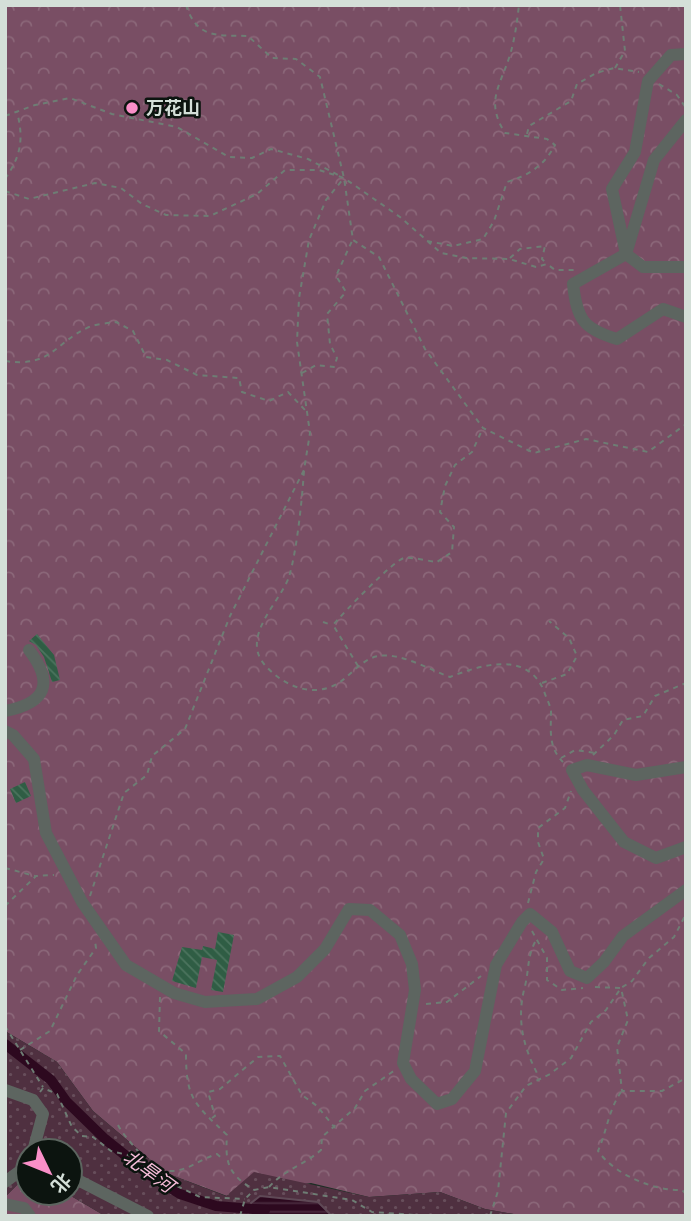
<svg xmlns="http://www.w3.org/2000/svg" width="691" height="1221" font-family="Poppins,'Noto Sans SC',sans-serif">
<defs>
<pattern id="forest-crowns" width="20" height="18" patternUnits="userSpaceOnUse" patternTransform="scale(1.75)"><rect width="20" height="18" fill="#794e64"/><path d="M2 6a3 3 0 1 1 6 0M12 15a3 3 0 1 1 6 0" fill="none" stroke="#8b6779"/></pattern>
<pattern id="garden-dots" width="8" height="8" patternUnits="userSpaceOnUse" patternTransform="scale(1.75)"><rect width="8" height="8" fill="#4f3040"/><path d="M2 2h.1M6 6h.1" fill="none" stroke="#674e5b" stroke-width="1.8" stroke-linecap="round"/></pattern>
<pattern id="water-rules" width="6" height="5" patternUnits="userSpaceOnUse" patternTransform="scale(1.75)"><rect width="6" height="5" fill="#2d091f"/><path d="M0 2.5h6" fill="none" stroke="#4b2c3f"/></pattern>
<pattern id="building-back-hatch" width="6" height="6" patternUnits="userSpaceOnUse" patternTransform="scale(1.75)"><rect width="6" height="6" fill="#2f5d44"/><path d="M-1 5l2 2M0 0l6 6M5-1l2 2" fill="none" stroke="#4c745e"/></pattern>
</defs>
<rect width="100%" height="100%" fill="#1c2e24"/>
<path fill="url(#forest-crowns)" d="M5 5H686V1216H525L485 1209 440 1192 369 1197 311 1183 227 1196 166 1173 93 1111 57 1062 5 1031Z
M28 1174V1193H66L105 1216H5V1197Z"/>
<path fill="url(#garden-dots)" d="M5 1031 57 1062 93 1111 166 1173 226 1196 254 1172 369 1197 440 1192 485 1209 525 1216H105L66 1193H70V1151H28V1174L5 1197Z"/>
<path fill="url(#water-rules)" stroke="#5f4956" stroke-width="2" d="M260 1196 318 1202 331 1215 251 1216V1203Z"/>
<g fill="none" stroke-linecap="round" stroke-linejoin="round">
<path stroke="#5f4956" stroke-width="2.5" d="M331 1215 355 1216"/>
<path stroke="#2d091f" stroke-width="10" d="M5 1044 51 1080 66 1101 105 1139 151 1176 180 1194 216 1206 265 1210"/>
</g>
<path fill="url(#building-back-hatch)" d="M37 634 54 655 60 680 52 682 44 657 36 645 29 641Z
M25 782 31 796 16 803 10 789Z
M218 932 234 935 223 992 211 990 217 960 202 957 196 988 172 981 182 947 202 950 203 946 215 949Z"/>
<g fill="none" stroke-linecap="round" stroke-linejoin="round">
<path stroke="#6e7d74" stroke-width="2" stroke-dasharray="5 5" stroke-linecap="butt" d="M186 5C197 39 217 35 248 36L272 58 296 59 320 77 344 178 353 240 379 257 425 349 483 428 534 453 586 439 648 452 686 424
M615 68 625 51 620 5
M659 84 677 95 686 108
M5 116 35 105 70 98 112 114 177 127 229 157 252 158 271 149 308 159 340 176
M527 134 529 126 571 101 577 84 596 73 614 68 639 72
M5 179C21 156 24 139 17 112
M5 191 29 199 95 183 121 188 142 204 166 215 210 216 257 194 285 170H319L344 178 400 217 441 253 466 258 509 259 536 267 547 264 555 270H574
M427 241 453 246 483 239 494 221 507 182C529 175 544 166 555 145L547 139 505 133C485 101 500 87 510 55 515 38 517 22 519 5
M510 258 520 249 545 246 542 259 546 263
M5 361C52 368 55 342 89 327 97 324 108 323 116 322L133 331 146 357 167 360 197 375 239 378 242 392 269 401 288 392 306 411
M302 373 316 365 334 367 337 358 330 344 327 314 346 292 336 276 352 241
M304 471C302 500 297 550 289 577 280 602 241 636 264 664 281 684 309 698 335 685 349 678 362 658 379 656 400 652 430 670 450 677 481 665 527 650 544 691 546 698 550 704 551 711 551 731 548 747 563 762
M323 622 332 625
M358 666 333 625C342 614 394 560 404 558 414 557 427 561 437 562L452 552 454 527 440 512 445 486 455 465 472 452 483 428
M542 683 567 674 577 656 569 638 549 621
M593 755 614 735 623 720 643 716 655 696 686 683
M561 758 575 750 595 753
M5 868 35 876
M90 896 124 793 147 775 152 756 185 729 230 616 304 470 310 433 297 342 299 298 309 240 326 200 344 178
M528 903 536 872 544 859 538 842V828L565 808 571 791
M5 906 36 876 54 875
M532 931 547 958V980L562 990 583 988
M535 942C527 958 529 970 525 986 516 1019 523 1047 539 1077
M595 987 621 988 628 1020 617 1047 622 1091H662L686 1078
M160 997 159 1031 186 1054C186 1100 195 1104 227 1135 225 1163 228 1174 254 1190
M426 1004 447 1002 481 976
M5 1026 43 1087
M20 1050 50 1031 77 975 96 948 95 941
M40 1092 43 1088 57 1094 72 1127 82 1136 93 1137 111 1151 132 1156 160 1178 200 1197 245 1199
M621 1092C608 1111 607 1131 598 1151 615 1175 654 1191 682 1190L686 1194
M212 1118 215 1116 208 1092 220 1089 258 1057 280 1056 302 1095 317 1106 335 1128
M118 1125C126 1141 148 1158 151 1171
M166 1180 169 1171C187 1172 200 1159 217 1154L224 1160
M269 1187C284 1170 304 1165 321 1150L322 1137 355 1108 365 1091 395 1070
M240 1216 245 1199 254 1190 269 1187 352 1200 372 1212 430 1216
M490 1216 498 1191 506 1113 526 1086 550 1074 571 1058 591 1022 606 1010 621 988 632 981 649 958 674 937 686 914"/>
<path stroke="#5d6560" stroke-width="12" d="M686 54 671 55 648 81 635 152 612 189 626 254 573 284C577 319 583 329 617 339L663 309 686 317
M686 120 654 160 626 254 643 267H686
M5 711C47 703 54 683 29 650
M5 731 13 735 34 759 46 833 82 902 126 965 174 993 205 1002 257 999 297 977 325 949 349 909 370 910 400 935 412 964 415 990 403 1063 411 1079 437 1104 452 1099 475 1071 496 965 522 922 530 914 552 932 570 971 587 978 604 962 623 936 686 890
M686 767 636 775 587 765 572 770 583 790 624 842 656 858 686 847
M5 1090 33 1100 43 1114 33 1151
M70 1176 148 1216
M5 1182 28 1165
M5 1204 24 1208 30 1216"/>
</g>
<circle fill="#fa8fc8" stroke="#0c140f" stroke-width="2.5" cx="132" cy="108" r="7"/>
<g text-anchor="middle" stroke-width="5" stroke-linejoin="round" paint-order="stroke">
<g font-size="18" font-weight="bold" fill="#d4dfd8" stroke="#0c140f" text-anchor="start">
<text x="146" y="114">万花山</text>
</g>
<g font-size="19" font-style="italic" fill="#f7bdd9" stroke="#0c140f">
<text transform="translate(149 1171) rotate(36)" y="7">北旱河</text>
</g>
</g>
<rect width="691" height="1221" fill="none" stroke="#d4dfd8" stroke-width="14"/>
<g transform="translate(49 1172) rotate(133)"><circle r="33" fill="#0c140f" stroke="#5c655f" stroke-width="2"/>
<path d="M0-5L12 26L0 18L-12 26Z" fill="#fa8fc8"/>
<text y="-10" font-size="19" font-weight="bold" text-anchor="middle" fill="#d4dfd8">北</text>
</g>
</svg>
